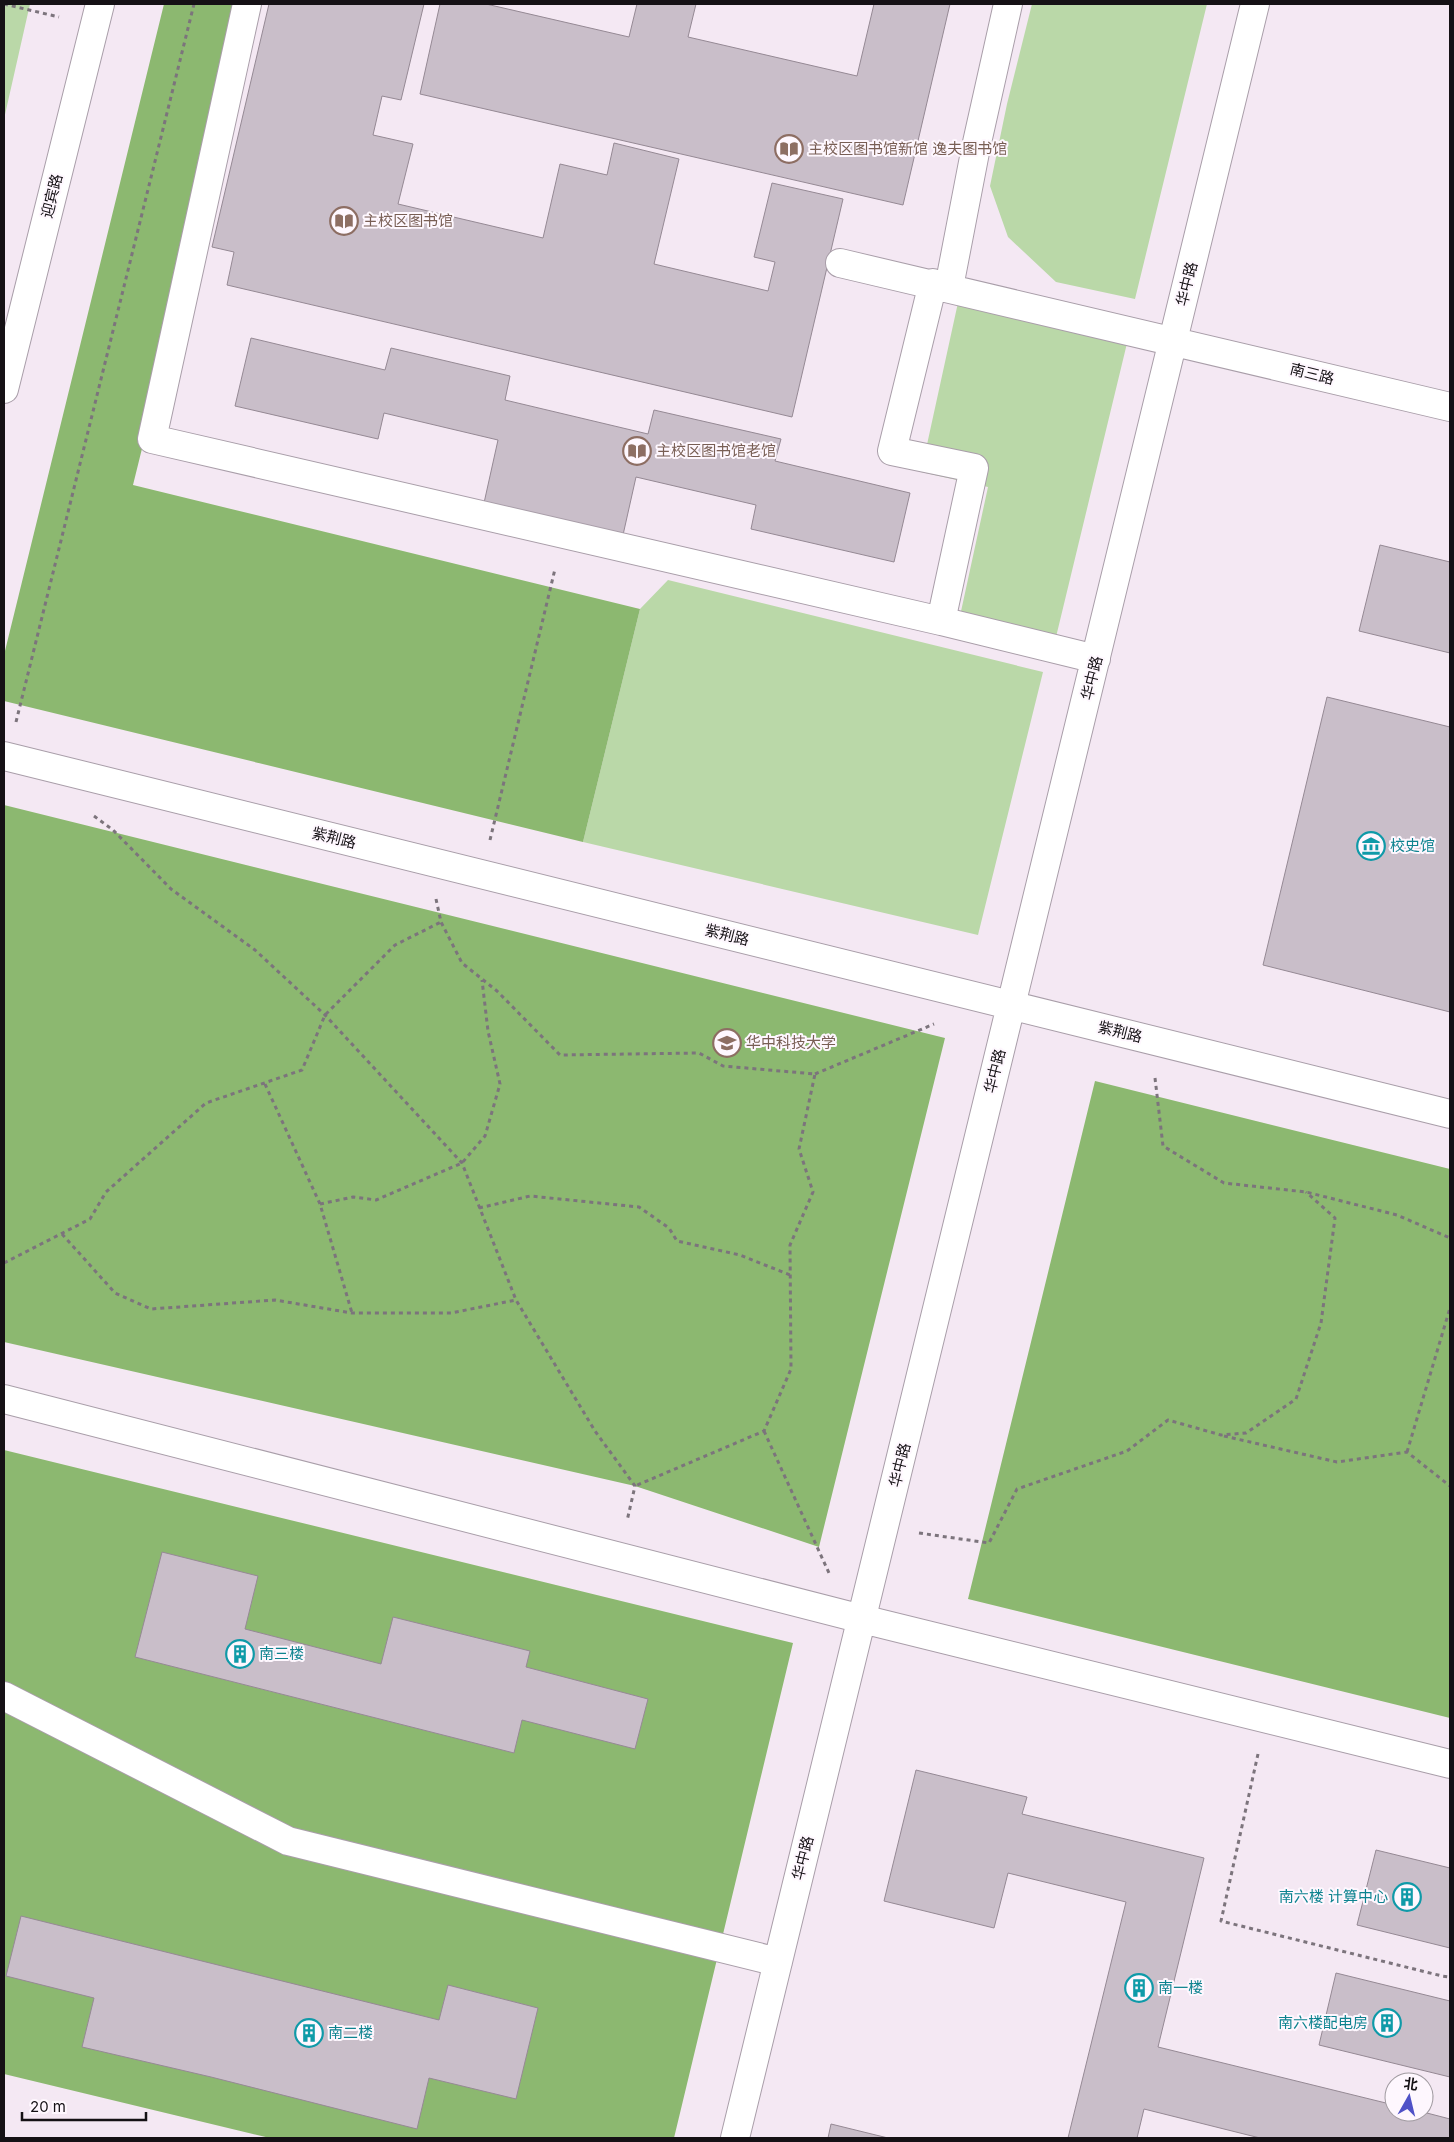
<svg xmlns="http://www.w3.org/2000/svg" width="1454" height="2142" font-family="Inter,'Noto Sans SC',sans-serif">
<rect width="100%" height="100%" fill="#f4e8f3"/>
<path fill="#bad8a8" d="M4 4H30L4 119Z
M1032 4H1207L1135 299 1056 282 1008 237 990 186 1007 104Z
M959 298 1129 335 1056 637 960 616 988 487 921 472Z
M668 580 1043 672 978 935 583 842 640 609Z"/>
<path fill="#8cb870" d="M164 4H252L133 485 640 609 583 842 4 701V655Z
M4 805 945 1038 819 1547 635 1486 4 1342Z
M1095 1081 1450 1169V1718L968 1599Z
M4 1450 793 1643 674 2138H270L4 2074Z"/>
<path fill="#c9bec9" stroke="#958994" d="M269 4H424L401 100 382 96 373 135 413 144 398 204 543 238 560 164 607 175 614 143 679 159 654 264 768 291 775 262 754 257 772 183 843 199 792 417 227 285 234 252 212 247Z
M440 4H486L629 37 637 4H696L688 37 857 76 874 4H950L903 205 420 94Z
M251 338 385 370 391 348 510 376 505 400 648 434 654 410 781 439 775 461 910 493 894 562 751 529 756 505 636 477 623 535 484 503 498 440 384 413 378 439 235 406Z
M1380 545 1450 562V653L1359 631Z
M1327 697 1450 727V1012L1263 965Z
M162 1552 258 1576 245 1629 381 1664 393 1617 530 1651 526 1667 648 1699 635 1749 522 1720 514 1753 135 1657Z
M916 1770 1027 1797 1022 1814 1204 1858 1158 2047 1394 2105V2112H1423L1450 2119V2138H1260L1144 2109 1137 2138H1068L1126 1902 1008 1873 994 1928 884 1901Z
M1376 1850 1450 1868V1948L1357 1925Z
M21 1916 439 2020 448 1985 538 2008 516 2099 429 2078 417 2129 211 2077 82 2047 94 1998 6 1976Z
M1336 1973 1450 2001V2077L1319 2045Z
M831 2124 888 2138H828Z"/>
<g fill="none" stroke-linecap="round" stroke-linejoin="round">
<defs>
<path id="minor" d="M247 4 152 439 941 621 974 468 892 451 933 283
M840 263 1450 407
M949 287 976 147 1008 4
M4 389 100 4
M941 621 1096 659
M4 756 1450 1114
M4 1399 862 1619 1450 1764
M4 1696 288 1841 778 1962
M735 2138 1255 4"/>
</defs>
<use href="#minor" stroke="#a99ea9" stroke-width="30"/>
<path stroke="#7c747c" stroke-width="3" stroke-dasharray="4 4" stroke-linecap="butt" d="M4 4 59 17
M16 722 194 4
M94 816 113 830 171 889 255 950 325 1015 462 1163 516 1300 595 1431 635 1486 627 1521
M490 840 555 569
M436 899 441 922 462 963 497 991 560 1055 699 1053 723 1066 815 1074 799 1149 813 1192 790 1245 791 1369 764 1431 635 1486
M815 1074 934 1024
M1155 1078 1163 1146 1224 1183 1306 1192 1397 1215 1450 1238
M265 1084 320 1204 352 1313
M320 1204 353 1197 376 1200 462 1163 485 1136 500 1084 488 1031 482 980
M479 1208 530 1196 639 1207 669 1228 677 1241 740 1255 790 1275
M62 1234 115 1293 151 1309 275 1300 352 1313H451L516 1300
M4 1263 90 1219 106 1192 206 1103 302 1070 325 1015 395 945 441 922
M764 1431 829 1573
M1224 1436 1337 1462 1407 1452 1450 1486
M1407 1452 1450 1308
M919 1533 989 1543 1017 1489 1127 1451 1168 1420 1221 1435 1246 1433 1296 1399 1321 1323 1335 1218 1306 1192
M1258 1754 1221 1921 1442 1976 1450 1977"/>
<use href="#minor" stroke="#fff" stroke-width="28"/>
</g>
<defs>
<symbol id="library-ring" viewBox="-11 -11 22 22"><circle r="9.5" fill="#fef7fe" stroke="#8d6e63" stroke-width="1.5"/><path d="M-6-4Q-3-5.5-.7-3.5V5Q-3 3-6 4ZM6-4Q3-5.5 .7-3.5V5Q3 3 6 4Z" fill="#8d6e63"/></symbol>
<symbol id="museum-ring" viewBox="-11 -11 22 22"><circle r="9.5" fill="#fef7fe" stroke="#0f9aa8" stroke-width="1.5"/><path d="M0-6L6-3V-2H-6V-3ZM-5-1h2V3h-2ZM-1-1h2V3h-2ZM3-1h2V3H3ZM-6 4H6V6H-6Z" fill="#0f9aa8"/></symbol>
<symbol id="university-ring" viewBox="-11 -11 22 22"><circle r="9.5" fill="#fef7fe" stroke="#8d6e63" stroke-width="1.5"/><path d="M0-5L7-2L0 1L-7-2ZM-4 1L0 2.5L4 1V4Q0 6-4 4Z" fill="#8d6e63"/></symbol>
<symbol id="building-ring" viewBox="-11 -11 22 22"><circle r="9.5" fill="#fef7fe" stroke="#0f9aa8" stroke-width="1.5"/><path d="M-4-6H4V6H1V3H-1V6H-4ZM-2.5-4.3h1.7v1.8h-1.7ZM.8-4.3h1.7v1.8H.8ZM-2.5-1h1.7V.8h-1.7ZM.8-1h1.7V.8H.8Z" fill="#0f9aa8"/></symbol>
</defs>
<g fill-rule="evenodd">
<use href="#library-ring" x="773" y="133" width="32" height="32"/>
<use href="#library-ring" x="328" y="205" width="32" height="32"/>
<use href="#library-ring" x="621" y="435" width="32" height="32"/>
<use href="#museum-ring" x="1355" y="830" width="32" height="32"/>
<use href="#university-ring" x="711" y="1027" width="32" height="32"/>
<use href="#building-ring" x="224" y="1638" width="32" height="32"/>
<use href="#building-ring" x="1391" y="1881" width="32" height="32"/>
<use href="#building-ring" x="1123" y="1972" width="32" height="32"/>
<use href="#building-ring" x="1371" y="2007" width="32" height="32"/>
<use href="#building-ring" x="293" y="2017" width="32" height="32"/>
</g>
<g text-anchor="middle" stroke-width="4" stroke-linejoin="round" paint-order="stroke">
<g font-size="15" fill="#785e54" stroke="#fef7fe" text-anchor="start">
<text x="808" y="154">主校区图书馆新馆 逸夫图书馆</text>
<text x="363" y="226">主校区图书馆</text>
<text x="656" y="456">主校区图书馆老馆</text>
<text x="746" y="1048">华中科技大学</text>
</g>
<g font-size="15" fill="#151115" stroke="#fef7fe">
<text transform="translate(52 196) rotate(-76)" y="5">迎宾路</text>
<text transform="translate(1187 284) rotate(-76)" y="5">华中路</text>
<text transform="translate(1312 374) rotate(14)" y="5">南三路</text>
<text transform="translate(1092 678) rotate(-76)" y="5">华中路</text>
<text transform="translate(334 838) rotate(14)" y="5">紫荆路</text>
<text transform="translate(727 935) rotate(14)" y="5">紫荆路</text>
<text transform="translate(1120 1032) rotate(14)" y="5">紫荆路</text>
<text transform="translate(995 1071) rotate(-76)" y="5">华中路</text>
<text transform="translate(900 1465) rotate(-76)" y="5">华中路</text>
<text transform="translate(803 1858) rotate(-76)" y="5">华中路</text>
</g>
<g font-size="15" fill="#0d838f" stroke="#fef7fe" text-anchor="start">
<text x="1390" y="851">校史馆</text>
<text x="259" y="1659">南三楼</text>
<text x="1388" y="1902" text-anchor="end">南六楼 计算中心</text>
<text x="1158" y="1993">南一楼</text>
<text x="1368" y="2028" text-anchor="end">南六楼配电房</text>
<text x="328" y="2038">南二楼</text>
</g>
</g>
<rect width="1454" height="2142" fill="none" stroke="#151115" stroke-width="10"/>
<g transform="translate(1409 2097) rotate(8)"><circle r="24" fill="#fef7fe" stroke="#a19ba1"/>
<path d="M0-4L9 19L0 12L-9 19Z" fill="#4f51c7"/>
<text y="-8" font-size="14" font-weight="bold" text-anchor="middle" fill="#151115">北</text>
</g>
<path d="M22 2112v8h124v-8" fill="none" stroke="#151115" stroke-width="2.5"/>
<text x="30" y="2112" font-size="15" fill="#151115" stroke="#fef7fe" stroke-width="4" paint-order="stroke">20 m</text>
</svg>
